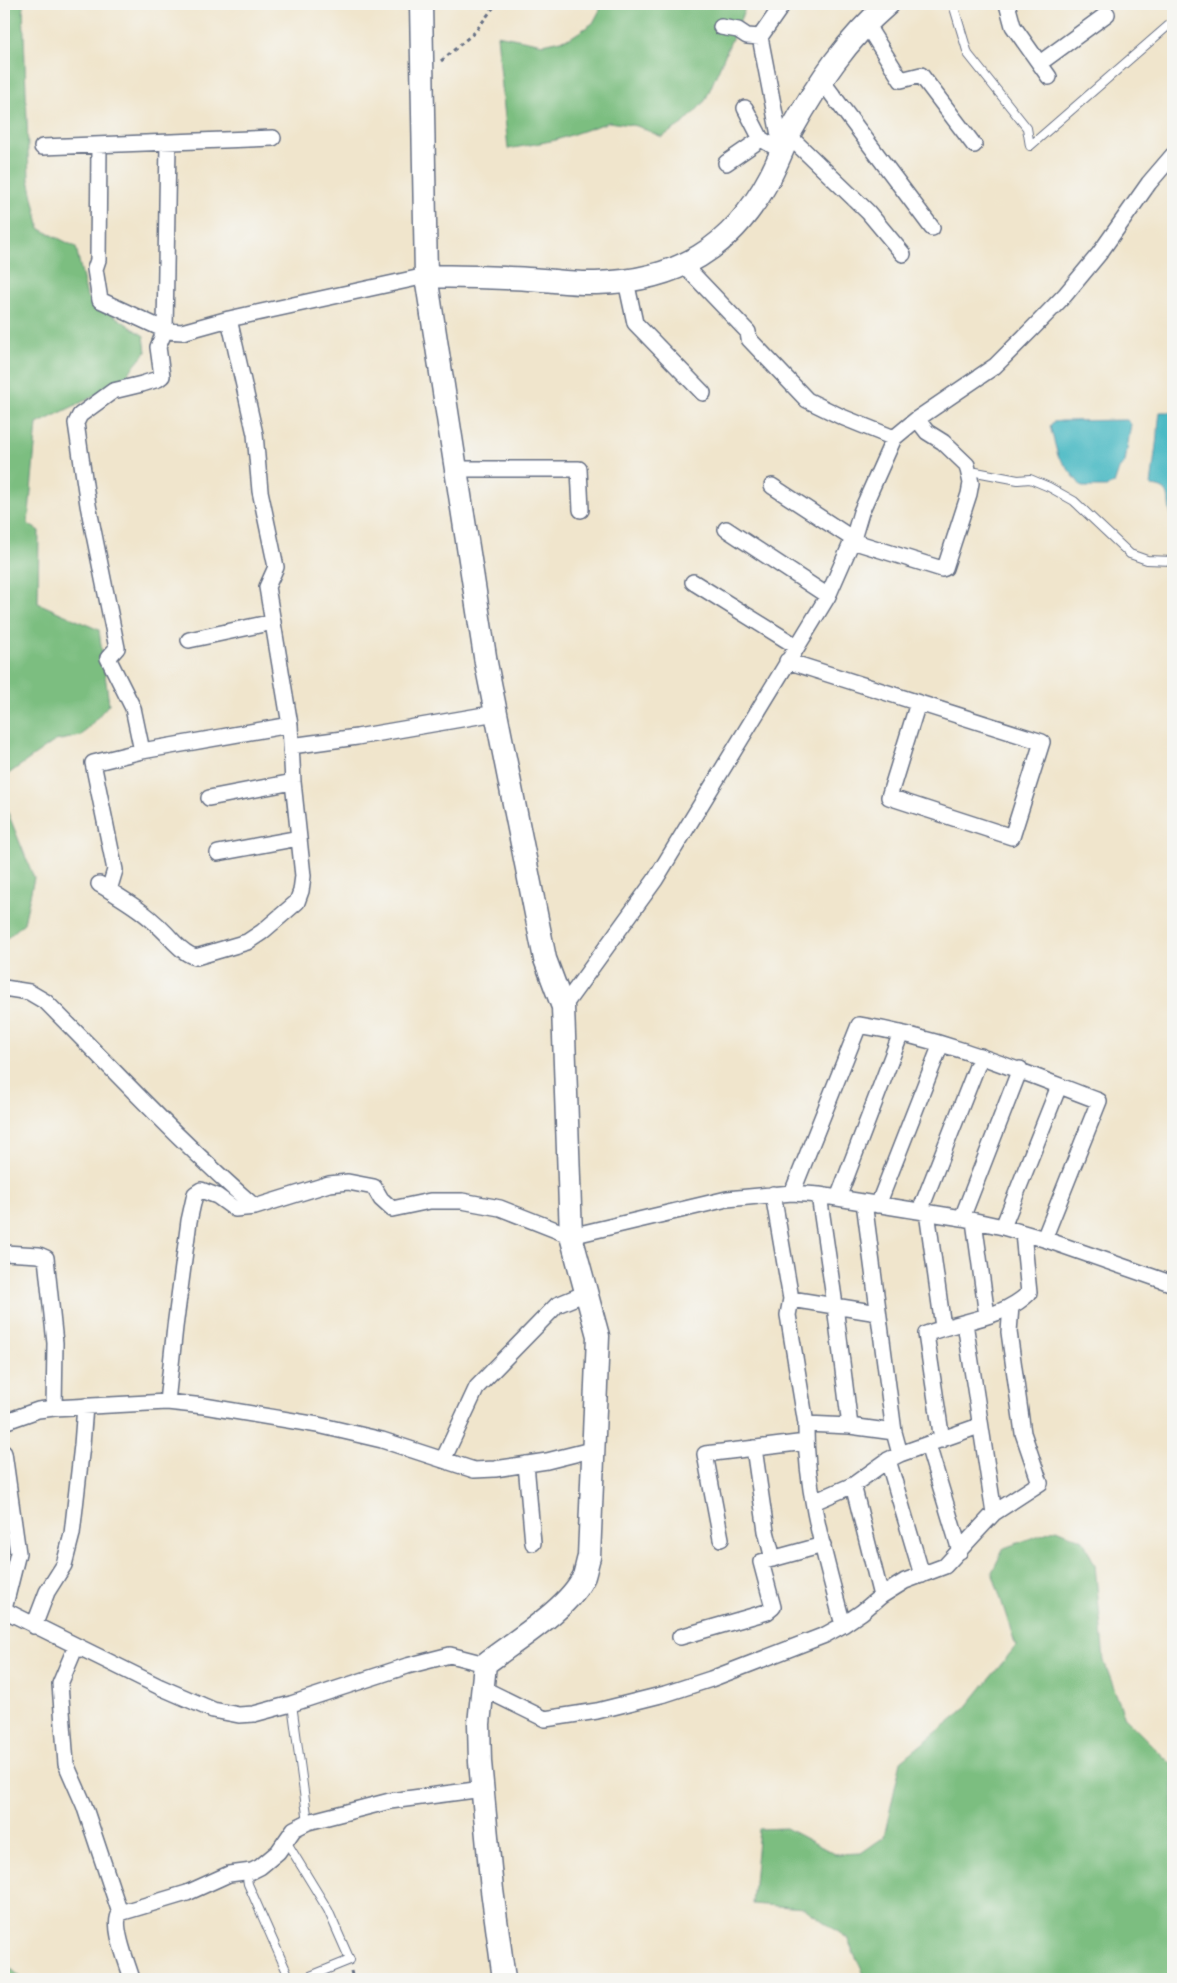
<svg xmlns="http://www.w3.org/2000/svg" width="1177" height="1983" font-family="Mynerve,sans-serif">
<rect width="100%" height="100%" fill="#f6f6f2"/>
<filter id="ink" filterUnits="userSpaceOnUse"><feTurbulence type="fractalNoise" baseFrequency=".02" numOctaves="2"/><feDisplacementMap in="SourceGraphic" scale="10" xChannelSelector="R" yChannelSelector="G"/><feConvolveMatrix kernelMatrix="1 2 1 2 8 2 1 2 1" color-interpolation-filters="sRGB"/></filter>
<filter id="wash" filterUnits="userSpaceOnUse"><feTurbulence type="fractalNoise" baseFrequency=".0096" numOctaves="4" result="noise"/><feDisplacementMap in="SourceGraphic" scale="20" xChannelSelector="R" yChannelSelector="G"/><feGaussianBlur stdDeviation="1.12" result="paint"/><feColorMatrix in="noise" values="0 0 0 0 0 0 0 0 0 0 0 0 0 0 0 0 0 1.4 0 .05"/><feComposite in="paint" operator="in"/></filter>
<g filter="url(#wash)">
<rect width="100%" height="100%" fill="#f0e5cc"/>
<path fill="#7bbe80" stroke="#4b766f" d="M4 4H23L29 179 40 229 76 247 87 297 144 336 146 352 119 384 37 424 28 524 39 531 38 603 99 630 109 704 81 736 55 741 4 777Z
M603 4H747L705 101 685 122 662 137 637 126 609 122 556 140 508 149 497 35 543 44 570 38 593 23Z
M4 803 34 878 24 923 4 941Z
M1057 1529 1083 1540 1095 1565 1104 1661 1125 1718 1173 1766V1979H866L847 1938 804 1908 752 1904 759 1829 786 1828 835 1854 861 1853 884 1837 901 1761 965 1709 1016 1646 992 1572 1004 1548Z
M4 1966H8L23 1979H4Z"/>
<path fill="#4cbac4" stroke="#347491" d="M1160 412H1173V519C1164 503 1177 488 1151 486Z
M1127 420 1131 424 1125 462 1119 469 1114 484 1106 487H1082L1058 456 1050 426 1053 422 1062 421Z"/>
</g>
<g filter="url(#ink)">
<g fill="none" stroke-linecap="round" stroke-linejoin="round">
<defs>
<path id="lane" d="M953 4 968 54 1027 128 1030 146 1169 25
M970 474 976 472 1018 480 1030 479 1049 487 1074 501 1130 554 1147 560 1173 561
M292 1704 308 1822
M286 1841 328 1910 350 1960 303 1979
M246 1871 248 1884 290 1979"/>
<path id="street" d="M1007 4 1013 26 1049 77
M866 24 901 80 921 75 974 145
M721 27 738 30 747 36 760 37
M1040 63 1107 14
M822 81 932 228
M745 108 761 139
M789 136 868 212 903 254
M99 146 98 260 95 269 100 300 167 331 182 332 229 319 426 276
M42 147 273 138
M782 151 760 37 783 4
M726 163 761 139 782 151
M684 265 748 332 749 339 807 400 842 417 894 438
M626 281 635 323 703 393
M455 469H579L581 510
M772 486 853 539
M726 529 828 596
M852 541 942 569 945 568 969 494 971 483 967 465 943 442 927 432 917 419
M693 582 796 646
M189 640 273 622
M787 661 1042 742 1012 837 889 797 918 703
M291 746 357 737 496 713
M142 751 133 708 108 658 117 648 88 505 76 423 80 415 113 391 142 384 158 379 162 376 158 347 165 330 168 143
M209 798 293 782
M218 853 299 838
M99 884C130 903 149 914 174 942 180 948 187 955 196 957L247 942 262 932 297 902 301 891 303 876 293 782 290 725 267 587 276 567 260 491 255 434 229 319
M109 890 115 870 93 763 142 751 290 725
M4 988 29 992 46 1002C115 1071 181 1143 255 1207L329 1184 348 1182 374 1187 381 1199 392 1209 430 1201H462L500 1208 571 1236 727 1199 792 1193 819 1195 962 1218 1003 1227 1044 1239 1173 1284
M563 1007 655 880 828 596 853 539 861 512 894 438 917 419 995 366 1033 328 1065 295 1099 254 1149 183 1173 155
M792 1193 859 1025C943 1038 1020 1071 1099 1101L1044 1239
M773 1194 791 1299 788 1315 806 1424C805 1492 826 1560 843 1625
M819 1195 834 1298 850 1426
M838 1198 901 1033
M864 1202 894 1432 900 1454
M878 1205 941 1044
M920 1211 981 1056
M927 1212 943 1327
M962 1218 1020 1069
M974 1221 987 1316
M1003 1227 1059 1086
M4 1253 39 1255 46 1258 55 1343 54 1408
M791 1299 878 1313
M965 1323 994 1513
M167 1402 175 1327 189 1221 195 1194 201 1190 217 1196 235 1209 255 1207
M4 1422 38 1410 54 1408 167 1402 204 1406 318 1425 382 1440 474 1470 495 1469 547 1461 595 1449
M806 1424 850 1426 894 1432
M942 1440 926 1334C960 1320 1001 1320 1029 1293L1023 1233
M928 1445 960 1551
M754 1448 766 1531 773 1559
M4 1453 18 1553 4 1609
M443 1460 477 1387 557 1305 586 1293
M888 1460 922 1575
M526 1464 533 1543
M853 1485 881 1596
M814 1502 853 1485 888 1460 900 1454 979 1426
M721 1539 705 1454 806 1442
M4 1610 160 1687 213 1710 239 1715 254 1714 291 1704 407 1666 450 1655 485 1664
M34 1626 47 1592 64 1565 72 1534 82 1445 85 1406
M680 1637 767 1612 773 1607 761 1562 823 1545
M76 1646 60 1684 66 1764 84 1805 120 1913C111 1926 128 1964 132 1979
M482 1688 545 1719 597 1711 665 1694 711 1679 825 1635 843 1625 862 1612 881 1596 905 1581 945 1566 994 1513 1040 1483 1023 1433 1009 1332 1011 1306
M120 1913 187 1893 229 1874 252 1871 260 1867 278 1852 294 1829 308 1822 390 1801 483 1789"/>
<path id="secondary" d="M421 4 426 276 486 663 545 959 563 1007 571 1236 598 1336 589 1557C587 1563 586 1570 584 1576 569 1609 514 1641 485 1664L479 1724 480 1762 492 1890 504 1979
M426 276C460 277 494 277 528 279 551 280 574 284 596 283 677 281 732 249 770 177 778 162 784 145 792 129 818 83 847 39 888 4"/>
</defs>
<use href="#lane" stroke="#666f84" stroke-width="10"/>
<use href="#street" stroke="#666f84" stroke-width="18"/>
<use href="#secondary" stroke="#666f84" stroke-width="25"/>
<path stroke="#666f84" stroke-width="3" stroke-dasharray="4 4" stroke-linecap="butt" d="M441 61 475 32 496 4
M351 1971 353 1979"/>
<use href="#lane" stroke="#fff" stroke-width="8"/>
<use href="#street" stroke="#fff" stroke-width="15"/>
<use href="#secondary" stroke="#fff" stroke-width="22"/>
</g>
</g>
<rect width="1177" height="1983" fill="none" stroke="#f6f6f2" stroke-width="20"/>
</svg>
